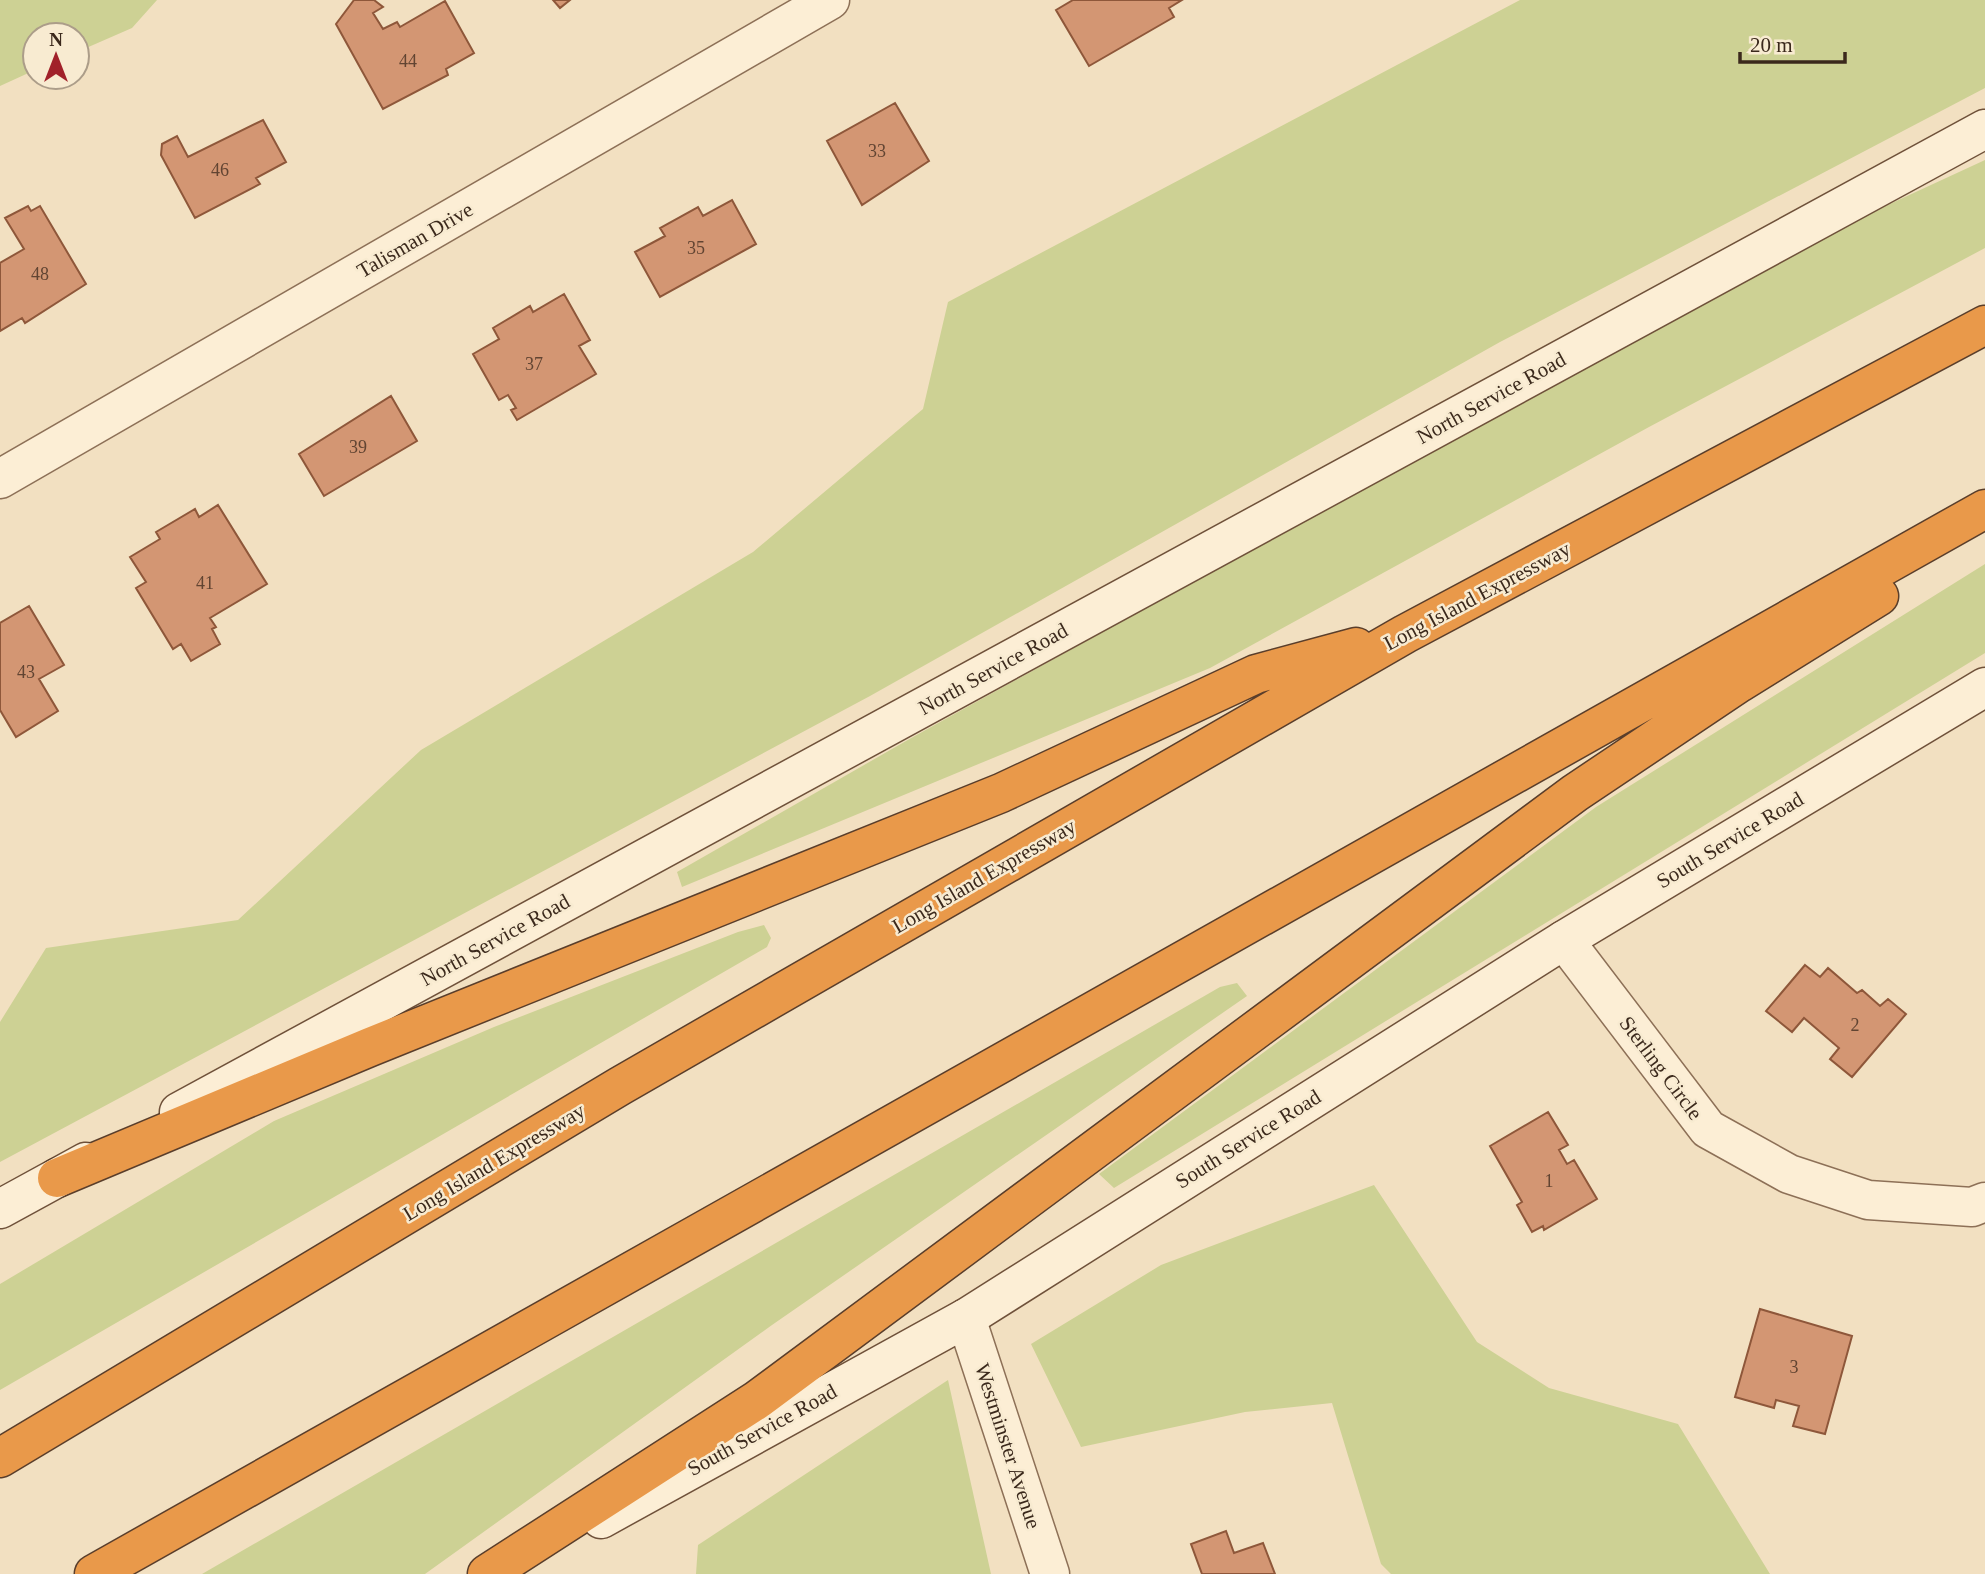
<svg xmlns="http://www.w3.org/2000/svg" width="1985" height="1574" font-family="Georgia,serif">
<rect width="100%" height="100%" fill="#f2e0c1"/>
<path fill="#cdd194" d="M0 0H157L132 28 77 52V35H35V70L0 86Z
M1520 0H1985V88L1500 342 870 696 0 1162V1022L46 948 238 920 421 750 753 552 923 409 948 302Z
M1985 160V248L1649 427 1210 668 682 887 677 872 913 737 1799 246Z
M1985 564V653L1114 1188 1099 1174 1596 807Z
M764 925 771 938 767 947 0 1390V1284L274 1121 494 1027 738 932Z
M1237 983 1247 996 772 1325 425 1574H202L1220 987Z
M1374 1185 1477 1342 1549 1388 1678 1424 1770 1574H1391L1381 1564 1332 1403 1245 1412 1081 1447 1031 1344 1161 1265Z
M948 1380 991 1574H696L698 1545Z"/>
<path fill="#d39673" stroke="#8e573a" stroke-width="2" d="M354 0H374L383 7 373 13 383 29 397 22 400 27 445 1 474 53 446 69 448 75 383 109 336 24Z
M553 0H570L560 8Z
M1073 0H1182L1169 8 1174 17 1089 66 1056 10Z
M895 103 929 161 862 205 827 141Z
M263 120 286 162 256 178 260 184 195 218 161 155 162 144 177 136 188 157Z
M732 200 756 244 660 297 635 252 665 236 660 228 698 207 703 216Z
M28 206 31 211 40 206 86 284 25 323 22 318 0 331V263L24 249 5 218Z
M564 294 590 340 579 346 596 374 517 420 511 410 516 408 508 395 499 400 473 354 499 339 493 328 530 306 533 312Z
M391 396 417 441 324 496 299 454Z
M218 505 267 584 210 618 216 627 212 629 220 644 191 661 181 644 173 649 136 588 146 582 130 557 160 539 156 532 195 509 199 517Z
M29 606 64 665 39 679 58 711 16 737 0 710V623Z
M1805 965 1820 977 1828 968 1857 993 1862 990 1880 1006 1888 999 1906 1014 1852 1077 1830 1059 1839 1048 1804 1018 1792 1032 1766 1011Z
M1548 1112 1568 1145 1559 1150 1567 1164 1574 1160 1597 1199 1544 1230 1543 1226 1532 1232 1517 1205 1522 1202 1490 1146Z
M1760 1309 1852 1336 1825 1434 1793 1426 1799 1406 1776 1400 1774 1408 1735 1397Z
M1226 1531 1234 1553 1263 1543 1275 1574H1202L1191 1544Z"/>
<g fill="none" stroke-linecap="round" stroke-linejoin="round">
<defs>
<path id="minor" d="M0 479 830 0
M1564 940 1708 1129 1789 1174 1868 1200 1972 1207 1985 1202
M966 1318 1050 1574"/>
<path id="secondary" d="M179 1112 1985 129
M0 1209 86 1162
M601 1519 966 1318 1564 940 1985 687"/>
<path id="motorway" d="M57 1178 370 1047 1001 793 1256 674 1356 647
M0 1458 620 1086 1405 634 1985 325
M94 1574 1985 509
M487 1574 757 1400 1575 793 1739 683 1879 596"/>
</defs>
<use href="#minor" stroke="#8d7057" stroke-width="41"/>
<use href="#secondary" stroke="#6f513a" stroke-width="41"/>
<use href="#motorway" stroke="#5a3e2b" stroke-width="41"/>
<use href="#minor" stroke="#fceed5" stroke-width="38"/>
<use href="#secondary" stroke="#fceed5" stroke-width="38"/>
<use href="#motorway" stroke="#e9994a" stroke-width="38"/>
</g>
<g text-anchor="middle" stroke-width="5" stroke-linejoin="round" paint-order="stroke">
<g font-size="18" fill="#614432">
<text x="408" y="67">44</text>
<text x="877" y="157">33</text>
<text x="220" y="176">46</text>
<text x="696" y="254">35</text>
<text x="40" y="280">48</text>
<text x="534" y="370">37</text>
<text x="358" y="453">39</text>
<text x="205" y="589">41</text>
<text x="26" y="678">43</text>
<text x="1855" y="1031">2</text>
<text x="1549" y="1187">1</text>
<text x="1794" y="1373">3</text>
</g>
<g font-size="21" fill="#3b291c" stroke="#f8ebd1">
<text transform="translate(415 240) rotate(-30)" y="7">Talisman Drive</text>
<text transform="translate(1491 398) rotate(-29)" y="7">North Service Road</text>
<text transform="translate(1477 596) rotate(-28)" y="7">Long Island Expressway</text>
<text transform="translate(993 669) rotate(-29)" y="7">North Service Road</text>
<text transform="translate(1730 840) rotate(-31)" y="7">South Service Road</text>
<text transform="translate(984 876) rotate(-30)" y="7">Long Island Expressway</text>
<text transform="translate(495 940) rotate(-29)" y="7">North Service Road</text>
<text transform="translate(1661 1068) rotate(53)" y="7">Sterling Circle</text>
<text transform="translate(1248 1139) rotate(-32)" y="7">South Service Road</text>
<text transform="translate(494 1162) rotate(-31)" y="7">Long Island Expressway</text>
<text transform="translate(762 1430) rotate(-29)" y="7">South Service Road</text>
<text transform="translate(1008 1446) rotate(72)" y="7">Westminster Avenue</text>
</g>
</g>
<g transform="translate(56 56)"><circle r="33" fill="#f8ebd1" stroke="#ac9d89" stroke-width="2"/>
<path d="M0-5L12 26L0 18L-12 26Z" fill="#a1212a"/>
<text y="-10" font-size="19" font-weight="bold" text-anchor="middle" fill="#3b291c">N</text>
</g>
<path d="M1740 52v10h105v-10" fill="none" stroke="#3b291c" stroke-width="3.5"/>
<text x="1750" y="52" font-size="21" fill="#3b291c" stroke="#f8ebd1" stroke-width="5" paint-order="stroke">20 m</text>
</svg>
